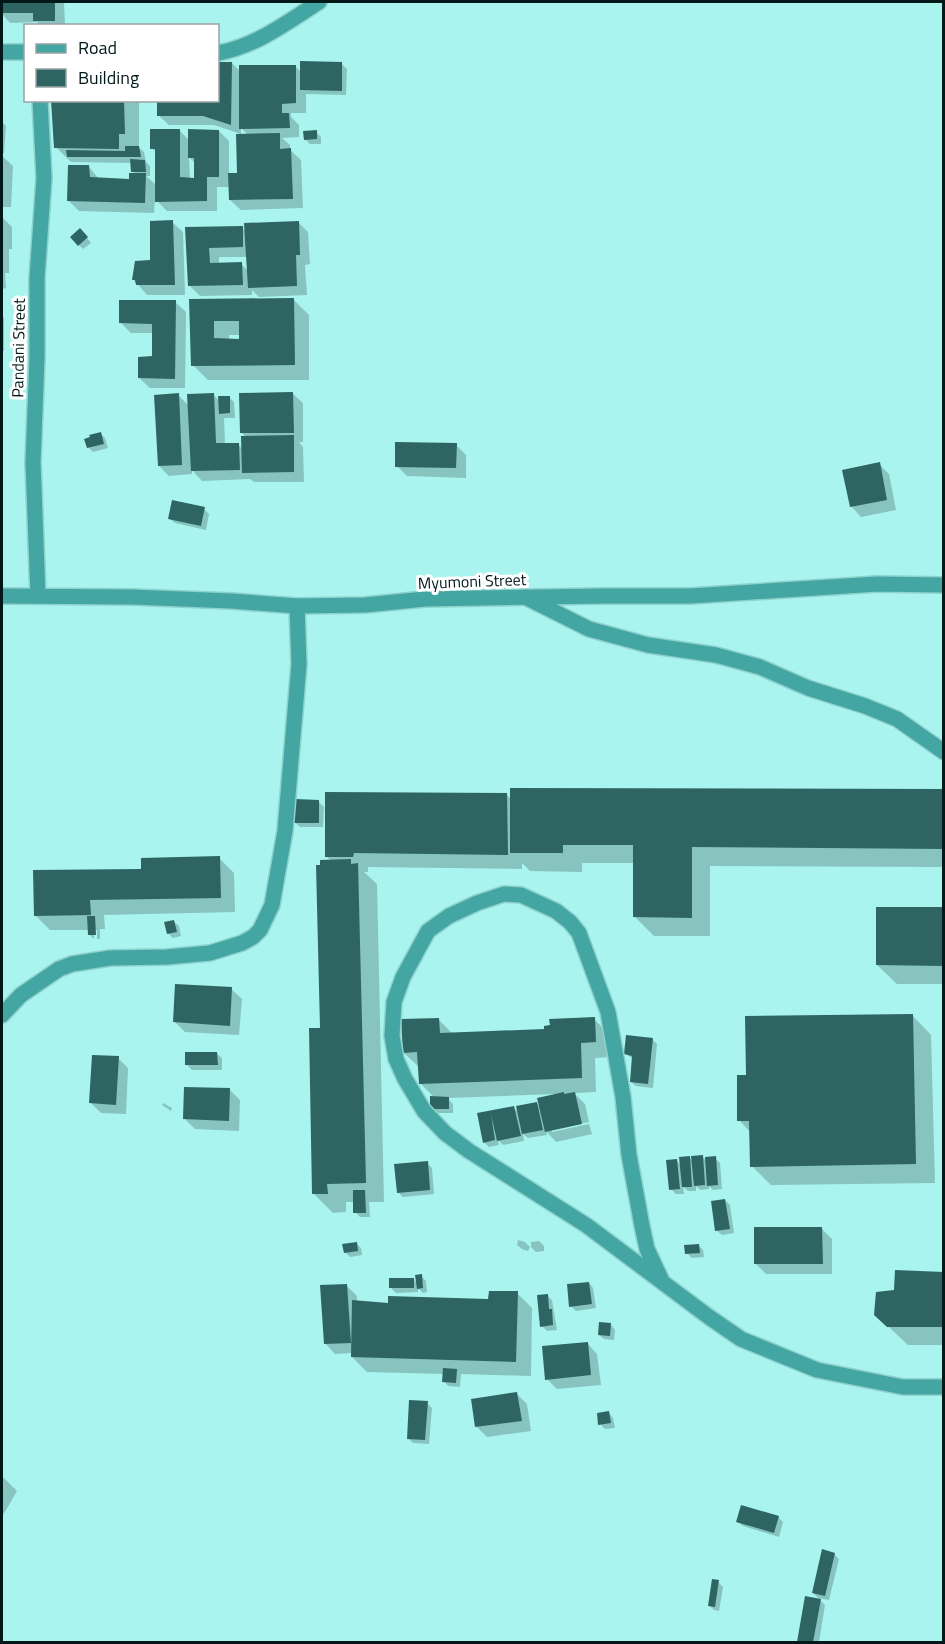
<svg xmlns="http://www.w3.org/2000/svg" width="945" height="1644" font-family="'Titillium Web',sans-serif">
<rect width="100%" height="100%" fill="#a9f4ef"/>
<path fill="#0003" fill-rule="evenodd" d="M2 2H64L65 26H40L37 22 10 23 2 14Z
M218 63H232L240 71 295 66 302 73 342 64 347 69 346 95 306 94V113H291V117L299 125V137L282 138 290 145V150L301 160 303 208 241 210 230 200V187H217V211H167L155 199 154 213 79 211 68 200 89 167 99 179 130 180 136 174 132 171V163L71 162 56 147 53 100H139V148L144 152 146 162 150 166V176H146L157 186V153L152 148 179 130 190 141 219 131 229 141V174L238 175 249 136 241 128V134L214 125H169L158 115 218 100ZM189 157 195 163V179H190Z
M2 122 6 126 4 153H2Z
M316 132 321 137V144H310L305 139Z
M2 156 13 166 11 207H2Z
M2 217 12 227V249H9V273H5L6 288 2 289Z
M172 222 183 232 185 295H147L134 280 152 262Z
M298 222 308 232 310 264 305 265 307 295 259 297 252 290V295L200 296 190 286 186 229 242 227 246 232ZM219 257H248V271L241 264H219Z
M85 235 91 243 83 249 79 245Z
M294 300 309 315V380H208L193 365 190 301ZM229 335H241L240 340H229Z
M175 302 186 312 185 388H150L139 378 154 358V333H131L121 323Z
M2 315 4 318V351H2Z
M292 393 303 403V442H299L303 447 304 482H254L250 479 202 481 192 470V474L169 476 159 466 178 395 189 406 213 394 219 401 229 397 234 402 235 418H224L225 445 238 444 243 450 246 437 242 433Z
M100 433 105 438 108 448 93 452 88 447Z
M456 445 466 455V478L407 476 397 466Z
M879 464 889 474 896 510 861 517 851 506Z
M204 509 209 514 206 530 175 523 170 519Z
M944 790V867L710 866V936H654L635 917V863H582V872L530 871 522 863V869L368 867V872H364L377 884 384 1202H369L370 1217H360L355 1212V1202H346V1212L333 1213 314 1194 331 861 327 857 507 795 511 799Z
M319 802 324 807 323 827H300L295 822Z
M219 858 234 873 235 912 104 915 105 929H100V939H97V930H94V939L89 934V930H50L35 915Z
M944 909V984H897L877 965Z
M174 922 179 926 181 936 173 938 168 933Z
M231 989 242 999 239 1035 185 1032 174 1021Z
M912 1015 931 1035 935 1183 771 1185 752 1166 751 1133 739 1120 748 1076Z
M594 1019 609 1034 610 1057 595 1058 596 1092 574 1093 585 1104 589 1122 552 1129V1132L589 1124 592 1134 556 1142 546 1131 547 1135 528 1138 523 1134 524 1141 503 1145 498 1140 499 1145 489 1147 484 1142 479 1115 514 1108 519 1113 537 1104 541 1108 555 1094 447 1098 453 1104V1113H436L431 1108 435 1098 420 1083V1068L404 1053 439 1020 453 1034 546 1031Z
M652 1039 657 1044 653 1088 636 1086 631 1082 633 1059 626 1054Z
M217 1054 222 1058V1070H192L187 1065Z
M118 1058 128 1068 126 1114 101 1113 90 1102Z
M229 1089 240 1100 239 1131 195 1129 185 1119Z
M163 1103 172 1108 171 1111 162 1105Z
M689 1157 693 1161 702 1157 707 1161 715 1158 720 1163 722 1189 713 1190 709 1186V1189L700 1190 696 1186V1191H688L683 1187 684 1194H676L671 1189 677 1161 681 1165Z
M427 1163 432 1168 434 1194 403 1197 398 1192Z
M725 1200 730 1205 734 1233 722 1235 717 1231Z
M822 1229 832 1239V1274H766L756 1264Z
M518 1240 525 1242 530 1247 528 1251 522 1249 517 1245Z
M539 1241 544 1246V1251L536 1252 531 1247V1242Z
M356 1243 361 1248 362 1255 350 1257 345 1252Z
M698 1245 703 1250 704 1257 692 1258 687 1253Z
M944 1273V1345H908L875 1314 895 1291Z
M421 1276 426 1281 427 1292 423 1293 418 1288V1292L396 1293 391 1288 413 1279 418 1284Z
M589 1283 593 1288 596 1308 576 1311 571 1306Z
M347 1286 357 1296V1302L389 1305 490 1301 517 1293 532 1308 531 1376 461 1374 460 1387 448 1386 444 1381V1374L367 1372 352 1357V1353L335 1354 325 1343Z
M547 1296 552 1300 557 1330 547 1331 542 1326Z
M611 1325 615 1330 614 1340 604 1339 599 1335Z
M587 1343 597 1354 601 1385 557 1389 547 1379Z
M517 1394 527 1404 531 1431 487 1437 477 1427Z
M427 1403 432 1408 429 1444 413 1443 408 1438Z
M609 1413 613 1418 615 1428 605 1429 600 1424Z
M2 1476 17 1491 2 1517Z
M778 1517 783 1522 779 1537 743 1526 738 1522Z
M834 1554 839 1559 829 1600 818 1598 813 1593Z
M718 1582 723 1587 719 1611 714 1610 709 1605Z
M820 1600 825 1605 819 1642H800Z"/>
<path fill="#2e6462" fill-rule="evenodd" d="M2 2H55V21H33V13H2Z
M300 61 342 62V91L300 90Z
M218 62H232L231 125 203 116H157V100H218Z
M239 65H296V103L282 104V113H289L290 128 239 129Z
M51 100H124L125 134H119V149L54 148Z
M150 129H180V177L194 178V158H188V129L219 130V177H207V201L155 202V149H150Z
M317 130V139L304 140 303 131Z
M280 133V149L291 148 293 199 229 200 228 173H237L236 134Z
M125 146H139L141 157H67L66 150 125 151Z
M130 159 145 160 146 172H131Z
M68 165H89L90 177 129 179V173H146L145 203 67 201Z
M173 220 175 285H136L135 280H132L135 261 150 260V221Z
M299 221 300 255H296L297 286 248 288 244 223Z
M243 226V247L209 248 210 263 242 262 243 285 188 286 185 227Z
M80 228 88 237 78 246 70 237Z
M294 298 295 365 191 366 189 299ZM214 321H239V339L214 338Z
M119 300H176L175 379 138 378V357L152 356V324L119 323Z
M293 392 294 433H240L239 393Z
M179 393 182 465 158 466 154 395Z
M214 393 216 443H239L240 470 191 471 187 394Z
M218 396H230V413L219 414Z
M101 432 104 444 87 448 84 439 90 437 89 435Z
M294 435V472L242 473 241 436Z
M395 442 457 443 456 468 395 467Z
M880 462 887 500 850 507 842 470Z
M172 500 205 507 201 526 168 519Z
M510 788 944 789V849L692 847V918L633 917V845H563V853H510Z
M325 792 507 793 508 855 354 853 353 857H325Z
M295 799 319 800V823H294Z
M220 856 221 898 90 900 91 915 34 916 33 870 141 869V858Z
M351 859V864L358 863 366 1183 327 1184 328 1194H312L309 1028H320L316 865H320V860Z
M876 907H944V966L876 965Z
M87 916H95L96 935H88Z
M174 920 177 932 167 934 164 922Z
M175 984 232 987 230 1026 173 1022Z
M913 1014 916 1164 750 1167 749 1121H737V1075H746L745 1016Z
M595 1017 596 1042 581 1043 582 1078 419 1084 417 1052 403 1053 401 1019 439 1018 440 1033 544 1029V1026L550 1025 549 1019Z
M626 1035 653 1038 648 1084 630 1082 632 1056 624 1054Z
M185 1052H217L218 1065H185Z
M92 1055 119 1056 116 1105 89 1103Z
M184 1087 230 1088 229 1121 183 1119Z
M564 1092V1094L575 1092 582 1124 545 1132 537 1098Z
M430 1096 449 1097V1109H430Z
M537 1102 543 1130 522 1134 516 1106Z
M514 1106 521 1136 497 1141 491 1114 495 1140 483 1143 477 1113Z
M703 1155 705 1185 694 1186 691 1156Z
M690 1156 692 1187H682L679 1157Z
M716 1156 718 1185 707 1186 705 1157Z
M677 1159 680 1189 669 1190 666 1160Z
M428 1161 430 1190 397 1193 394 1164Z
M353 1190H365L366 1213H353Z
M725 1199 730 1229 715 1231 711 1201Z
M754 1227H822L823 1264H754Z
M357 1242 358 1251 344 1253 342 1244Z
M699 1244 700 1253 685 1254 684 1245Z
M895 1270 944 1272V1327H887L874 1315 876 1292 894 1290Z
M422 1274 423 1288 417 1289 415 1275Z
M389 1278H414V1288H389Z
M589 1282 592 1304 569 1307 567 1284Z
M347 1284 351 1343 324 1344 320 1285Z
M489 1291H518L516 1362 351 1357 352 1300 388 1303V1296L488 1299Z
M548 1294 549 1309H552L553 1325 540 1327 537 1295Z
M599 1322 611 1323 610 1336 598 1335Z
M588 1342 591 1375 545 1380 542 1346Z
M443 1368 457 1369 456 1383 442 1382Z
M517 1392 522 1421 475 1427 471 1399Z
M409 1400 428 1401 425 1440 407 1439Z
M609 1411 611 1423 598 1425 597 1413Z
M741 1505 779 1516 774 1533 736 1522Z
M822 1549 835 1553 825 1596 812 1593Z
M712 1579 719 1580 715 1607 708 1606Z
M805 1596 821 1599 813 1642H797Z"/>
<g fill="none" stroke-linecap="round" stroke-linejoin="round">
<defs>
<path id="service" d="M525 597 589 629 648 645 716 655 760 667 808 688 865 706 897 719 944 752
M2 1015 21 995 59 969 72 964 110 958 167 957 210 953 242 943 253 937 260 930 272 905 285 831 299 664 297 606
M662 1281 647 1249 642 1226 629 1155 623 1097 608 1012 579 933 570 922 556 911 521 895 504 894 477 903 449 916 428 931 403 977 394 1002 392 1036 396 1059 405 1079 424 1111 445 1133 469 1151 586 1225 709 1317 741 1339 817 1370 903 1387H944"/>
<path id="minor" d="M2 52H26
M218 53C256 46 286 23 319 2
M2 596 132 597 231 601 297 606 365 605 425 599 602 596H690L877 584 944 585
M38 596 33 462 37 358V278L44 178 40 100"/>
</defs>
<use href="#service" stroke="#8ed1cd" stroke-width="18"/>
<use href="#minor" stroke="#8ed1cd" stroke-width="18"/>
<use href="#service" stroke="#43a6a2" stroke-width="15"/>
<use href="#minor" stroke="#43a6a2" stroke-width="15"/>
</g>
<g text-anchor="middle" stroke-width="6" stroke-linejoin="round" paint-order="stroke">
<g font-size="16" fill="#001918" stroke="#fff">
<text transform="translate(18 348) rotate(-89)" y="6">Pandani Street</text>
<text transform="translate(472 581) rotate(-2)" y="6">Myumoni Street</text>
</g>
</g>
<rect width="945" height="1644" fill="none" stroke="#001918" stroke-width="6"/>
<rect x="24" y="24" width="195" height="78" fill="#ffffff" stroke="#99a3a3" stroke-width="1.5"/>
<rect x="36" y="44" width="30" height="9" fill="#43a6a2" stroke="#99a3a3" stroke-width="1.5"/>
<text x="78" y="54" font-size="18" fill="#001918">Road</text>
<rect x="36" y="69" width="30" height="18" fill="#2e6462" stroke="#99a3a3" stroke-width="1.5"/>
<text x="78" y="84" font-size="18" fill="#001918">Building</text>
</svg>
